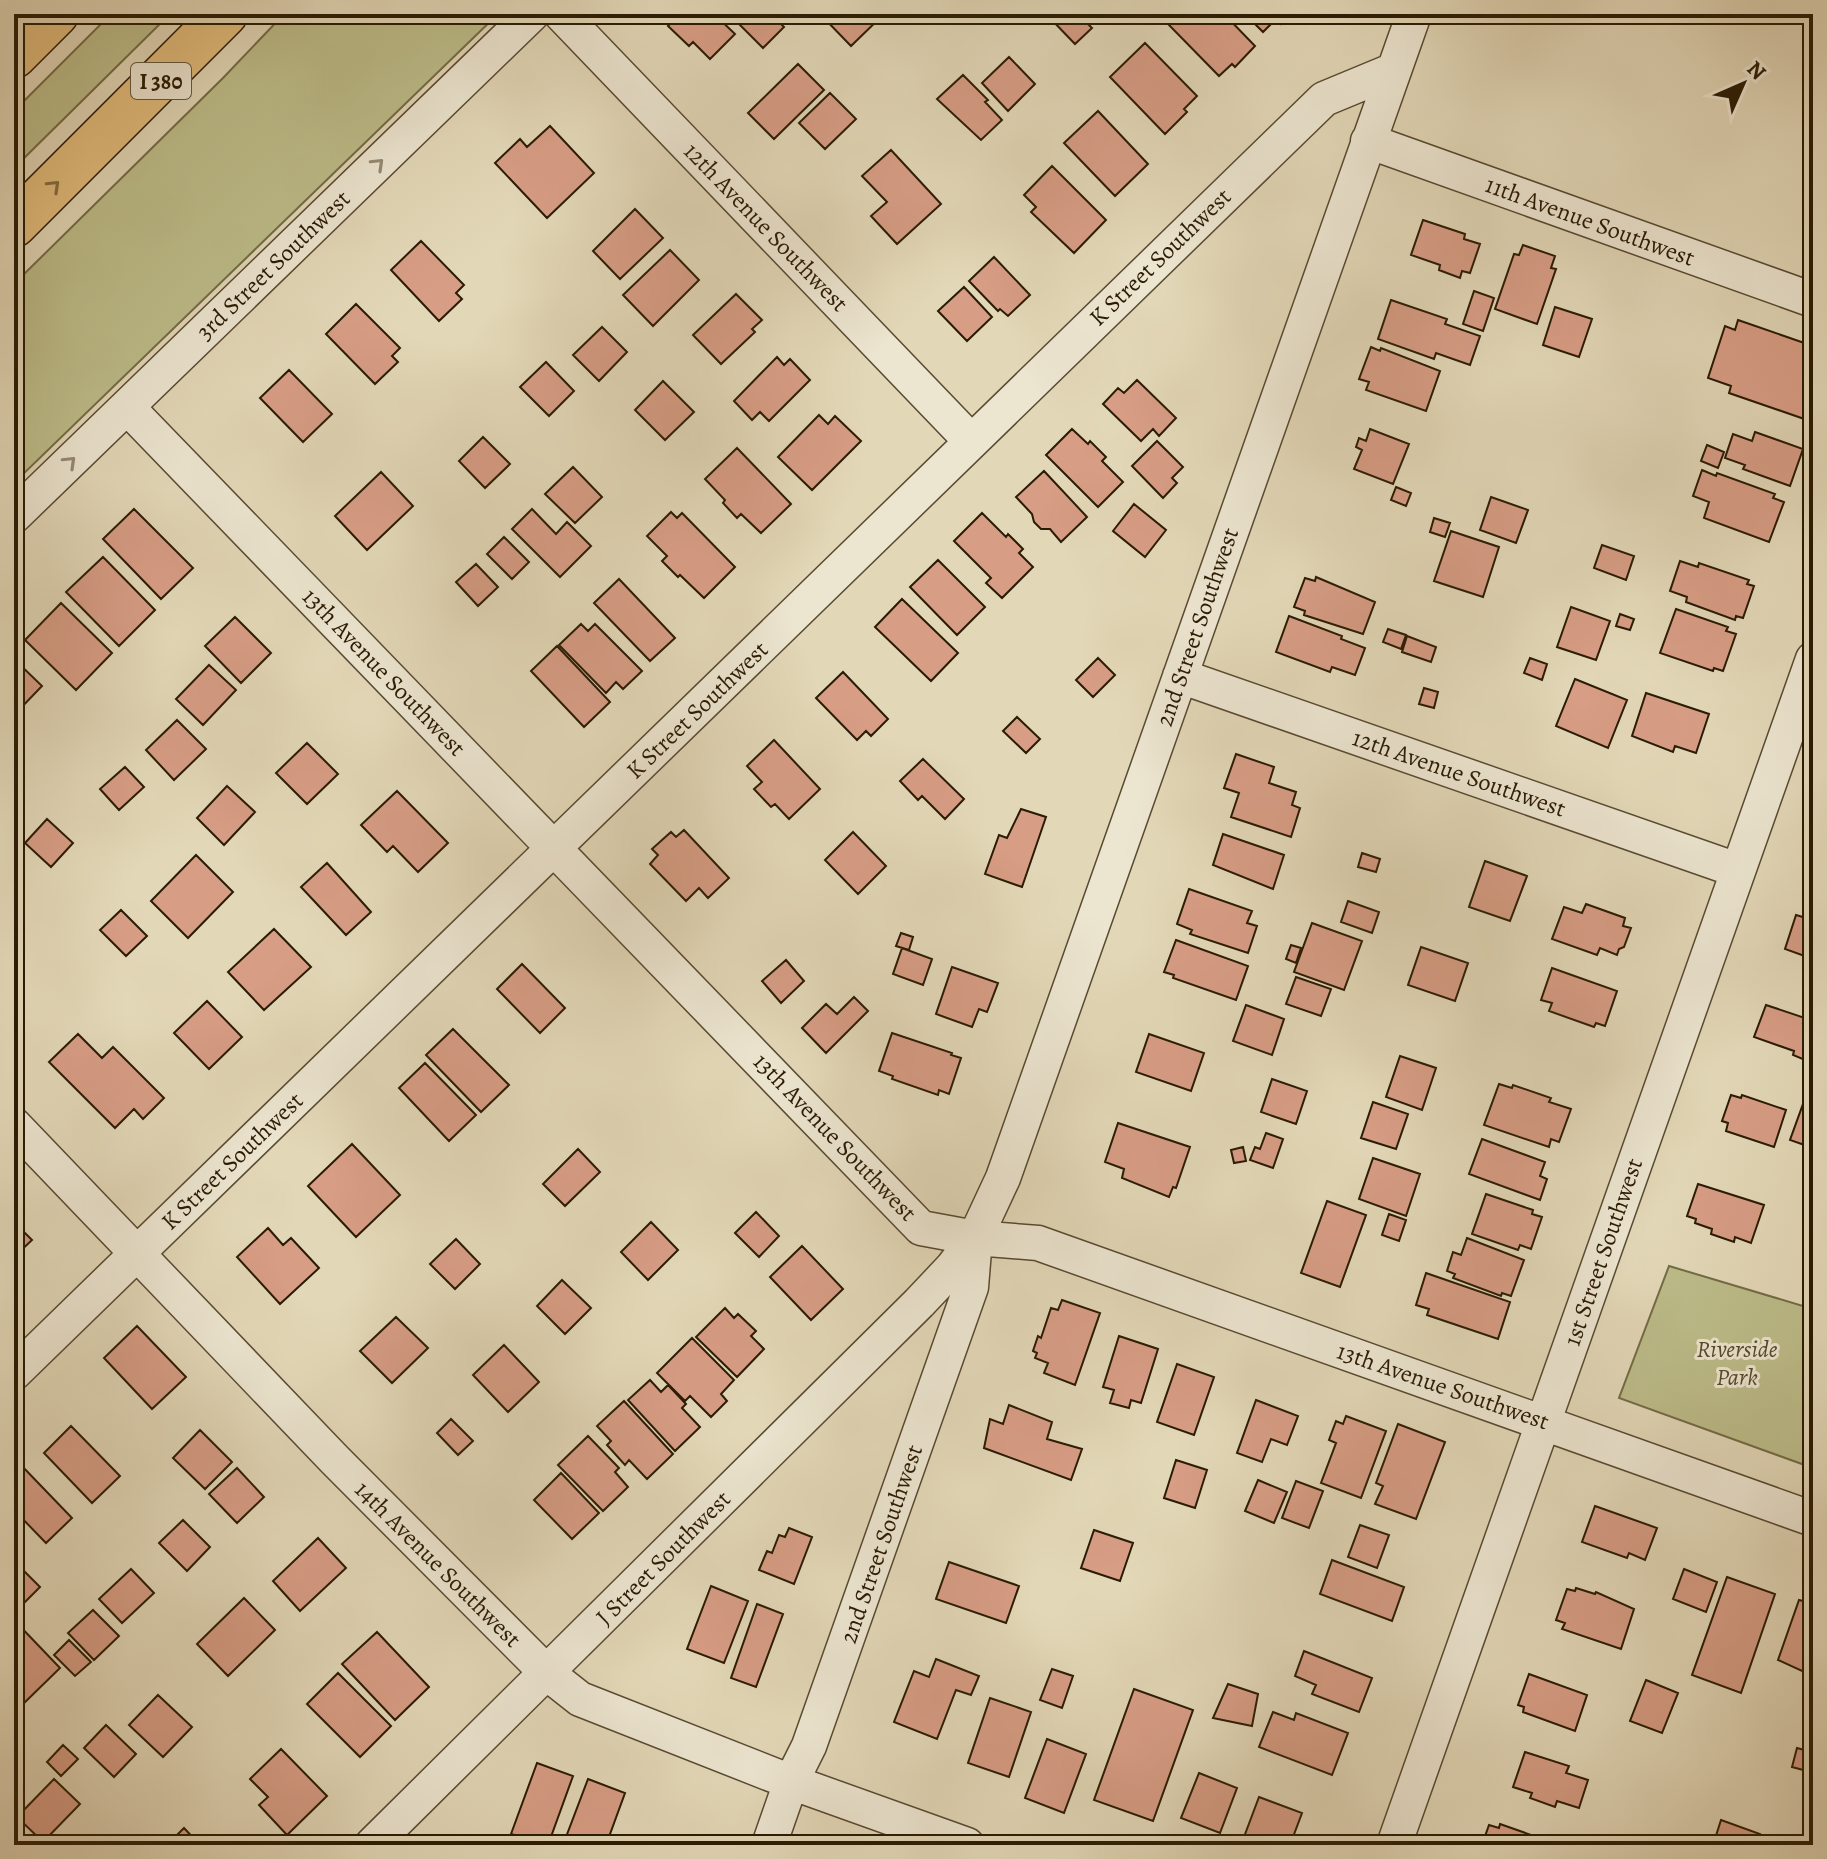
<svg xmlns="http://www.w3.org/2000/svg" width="1827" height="1859" font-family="Alegreya,serif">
<rect width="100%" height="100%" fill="#e2d7b7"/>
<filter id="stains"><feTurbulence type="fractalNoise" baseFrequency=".0025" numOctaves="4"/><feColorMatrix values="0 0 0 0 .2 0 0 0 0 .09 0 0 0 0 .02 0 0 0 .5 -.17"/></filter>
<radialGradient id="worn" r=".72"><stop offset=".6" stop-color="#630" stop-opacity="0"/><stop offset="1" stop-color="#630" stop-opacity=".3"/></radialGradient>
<path fill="#bcbc89" stroke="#736c46" stroke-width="2" d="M111 14H170L14 168V111Z
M284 14H498L14 483V284L223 78Z
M1669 1266 1813 1309V1468L1619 1398Z"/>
<path fill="#d79d85" stroke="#2a1b04" stroke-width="2" d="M665 14H714L735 34 710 59 693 42 689 46 668 26 672 22Z
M747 14H771L784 27 763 48 738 23Z
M820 14H884L851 46Z
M1053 14H1078L1092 28 1075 44 1049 17Z
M1178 14H1224L1255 46 1235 67 1232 64 1219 76 1168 24Z
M1245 14H1291L1281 24 1276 19 1263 32Z
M1145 43 1197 96 1184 109 1187 112 1165 134 1110 77Z
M1009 57 1035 84 1008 111 982 83Z
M798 64 824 90 774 139 748 113Z
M963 75 988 100 985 102 1002 120 981 140 937 99Z
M830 93 856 119 825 149 799 123Z
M1098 111 1148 164 1115 196 1064 143Z
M550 126 594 173 547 218 495 163 520 139 527 147Z
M891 150 941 204 897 244 871 216 887 202 862 176Z
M1052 166 1106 220 1074 253 1031 212 1036 207 1024 195Z
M635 209 663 238 620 279 593 251Z
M1423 220 1465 234 1464 239 1480 244 1470 273 1462 271 1460 278 1439 270 1440 265 1411 255Z
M421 241 464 285 456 293 462 299 439 321 391 270Z
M1523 245 1555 256 1551 268 1556 269 1537 324 1495 309 1514 254 1519 255Z
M670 250 699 280 653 326 623 295Z
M994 257 1030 295 1008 316 1000 309 998 311 969 281Z
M964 287 992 317 967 341 938 311Z
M1474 291 1494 298 1483 331 1463 324Z
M736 294 762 320 752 329 755 332 721 364 693 335Z
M1391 300 1447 319 1445 324 1480 336 1470 365 1436 353 1434 359 1378 339Z
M356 304 400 348 392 356 398 362 375 384 326 334Z
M1555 307 1592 319 1579 357 1543 345Z
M1738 320 1813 346V422L1729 393 1731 386 1708 378 1725 326 1735 330Z
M602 327 627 352 599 381 573 355Z
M1371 347 1380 351 1381 348 1440 371 1426 411 1366 390 1369 382 1359 379Z
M777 357 784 365 790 359 810 380 769 421 760 412 752 420 734 401Z
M546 362 574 391 549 416 520 387Z
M289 370 332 414 303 442 260 398Z
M1137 380 1176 418 1159 436 1153 429 1141 441 1103 404 1118 388 1124 393Z
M663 381 694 412 665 440 635 410Z
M819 415 828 424 835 416 861 441 812 490 778 457Z
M1072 429 1088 444 1090 441 1106 457 1102 461 1123 482 1098 507 1046 455Z
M1370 429 1409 444 1393 484 1354 469 1362 450 1356 447 1359 438 1366 441Z
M1755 432 1803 449 1790 486 1743 469 1745 465 1725 458 1733 434 1752 441Z
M483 437 510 464 485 488 459 461Z
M1157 441 1183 467 1172 478 1177 483 1163 498 1132 466Z
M1707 445 1724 452 1718 468 1701 461Z
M737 448 791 504 761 533 741 514 737 518 723 503 725 500 705 479Z
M573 467 602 497 575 523 545 494Z
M1702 470 1716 476 1717 473 1775 494 1773 498 1784 502 1769 542 1704 518 1709 502 1693 496Z
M1044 471 1087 517 1061 542 1050 529H1041L1034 522 1032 514 1016 497Z
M381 472 413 506 367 550 335 516Z
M1396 487 1411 493 1406 506 1391 500Z
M1491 497 1528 510 1516 543 1480 530Z
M1134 504 1166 530 1145 557 1113 531Z
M134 509 193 568 161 599 103 539Z
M532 509 556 534 567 522 591 546 560 577 512 529Z
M671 512 677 518 682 513 735 567 704 598 680 575 678 577 662 561 667 556 647 536Z
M982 513 1006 537 1008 534 1023 549 1019 553 1033 567 1002 598 986 583 991 578 954 541Z
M1434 518 1450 523 1445 537 1430 532Z
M1451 531 1499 547 1483 597 1434 581Z
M504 537 529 562 512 579 487 554Z
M1602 545 1634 556 1626 580 1594 568Z
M103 557 155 610 119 646 66 592Z
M938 560 985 607 957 635 910 587Z
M1680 561 1698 567 1699 563 1749 580 1747 584 1754 586 1743 618 1736 616 1735 620 1686 602 1687 597 1670 591Z
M476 564 498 587 478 606 456 582Z
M1316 577 1375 602 1363 634 1304 615 1305 611 1294 607 1305 578 1315 581Z
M619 579 675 638 650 661 594 603Z
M902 599 958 653 931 681 875 627Z
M61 603 112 653 76 690 25 640Z
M1571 607 1610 621 1596 660 1557 647Z
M1676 609 1728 627 1726 631 1736 634 1723 671 1714 668 1713 671 1660 653Z
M1620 614 1634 619 1630 630 1616 626Z
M1289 616 1342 636 1341 639 1365 648 1355 675 1332 667 1330 672 1276 652Z
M235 617 271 653 241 683 205 646Z
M581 624 588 631 595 624 642 671 623 689 616 682 606 693 559 645Z
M1388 629 1406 635 1401 649 1383 642Z
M1407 636 1436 647 1431 662 1402 652Z
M557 646 610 702 584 727 531 671Z
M1098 658 1115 675 1093 697 1076 680Z
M1530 658 1547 664 1542 680 1524 673Z
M14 659 42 686 15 714 14 713Z
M209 665 236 690 203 725 176 699Z
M843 672 888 719 871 736 866 731 857 740 816 698Z
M1575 679 1627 700 1608 748 1556 726Z
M1424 688 1438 692 1434 708 1419 704Z
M1646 693 1709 714 1696 753 1675 746 1673 752 1632 736Z
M1017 717 1040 739 1026 753 1003 731Z
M177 720 206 749 174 780 146 750Z
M774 740 820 789 789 819 775 804 771 807 754 789 762 782 747 766Z
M307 743 338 774 307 804 276 773Z
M1236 754 1274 767 1269 783 1296 792 1292 805 1300 808 1291 837 1231 817 1239 793 1224 788Z
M923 759 964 799 945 819 922 796 918 800 900 781Z
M125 767 144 787 119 810 100 789Z
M227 786 255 812 224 845 197 818Z
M397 791 448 843 418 872 393 846 387 852 361 825Z
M1021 809 1046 817 1022 887 985 874 999 835 1007 838Z
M47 819 73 843 51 867 25 843Z
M684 830 729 878 708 898 699 888 686 901 650 864 658 855 652 849 671 832 676 837Z
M853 832 886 866 858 894 825 860Z
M1223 834 1284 855 1273 889 1213 865Z
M1362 853 1380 859 1376 872 1358 867Z
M196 855 233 892 188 938 151 901Z
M1485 861 1527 876 1510 921 1469 907Z
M327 863 371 912 346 935 301 887Z
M1189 889 1252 911 1247 923 1257 926 1248 953 1190 934 1192 930 1177 924Z
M1348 901 1379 912 1372 933 1341 922Z
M1586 904 1625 918 1623 926 1631 928 1624 947 1619 949 1617 955 1600 948 1597 955 1552 939 1564 907 1582 913Z
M121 910 147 936 126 956 100 930Z
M1796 915 1813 920V959L1785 949Z
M1312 923 1362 941 1344 990 1294 972Z
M274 929 311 967 264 1010 228 972Z
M901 933 913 937 909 950 896 946Z
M1176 940 1248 966 1236 1000 1173 978 1174 975 1164 972Z
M1291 945 1301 948 1296 963 1286 959Z
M1421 947 1468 963 1455 1001 1408 985Z
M902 948 932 959 923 985 893 974Z
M786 960 804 981 781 1003 762 981Z
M522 964 565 1008 540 1033 497 989Z
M952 967 998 983 987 1012 979 1009 972 1027 936 1014Z
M1552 968 1617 991 1605 1026 1596 1023 1594 1027 1549 1011 1552 1003 1541 1000Z
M1296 977 1331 989 1321 1016 1286 1004Z
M854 997 868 1011 826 1053 802 1028 826 1004 837 1014Z
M207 1001 242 1037 209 1069 174 1033Z
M1246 1005 1284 1019 1272 1055 1233 1041Z
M1766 1005 1805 1018 1803 1023 1813 1026V1038L1805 1060 1793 1055 1794 1051 1754 1037Z
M453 1029 509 1085 481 1112 426 1055Z
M892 1033 952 1053 951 1055 961 1058 949 1094 939 1090 938 1095 892 1079 893 1076 879 1071Z
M78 1034 102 1058 113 1047 164 1098 143 1119 134 1109 115 1128 49 1062Z
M1149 1034 1204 1053 1191 1091 1136 1072Z
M1400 1056 1436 1068 1422 1110 1386 1097Z
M425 1063 476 1115 449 1141 399 1088Z
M1272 1079 1307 1091 1296 1124 1261 1112Z
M1499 1084 1512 1088 1513 1085 1551 1098 1549 1102 1571 1109 1559 1142 1551 1139 1549 1147 1484 1125Z
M1731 1095 1741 1098 1742 1095 1786 1110 1774 1147 1726 1131 1728 1123 1722 1121Z
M1373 1102 1408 1114 1396 1149 1361 1138Z
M1803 1104 1813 1107V1148L1790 1140Z
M1118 1123 1190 1147 1176 1188 1173 1187 1169 1197 1122 1178 1124 1169 1105 1162Z
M1266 1133 1283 1139 1273 1168 1250 1160 1255 1147 1260 1149Z
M1482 1139 1545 1162 1540 1176 1547 1179 1540 1200 1469 1174Z
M352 1144 400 1195 356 1237 308 1186Z
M1243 1147 1246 1161 1234 1163 1231 1150Z
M578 1149 600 1172 565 1206 543 1184Z
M1373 1158 1420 1174 1406 1216 1359 1199Z
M1698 1184 1764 1205 1751 1243 1735 1237 1734 1242 1711 1234 1712 1229 1695 1223 1696 1219 1687 1216Z
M1486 1194 1533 1210 1532 1214 1542 1217 1531 1249 1520 1245 1518 1250 1472 1234Z
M1327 1201 1366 1215 1340 1287 1301 1273Z
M756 1212 779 1236 759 1257 735 1233Z
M1389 1214 1406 1220 1399 1241 1382 1235Z
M14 1222 32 1240 14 1257Z
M651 1222 678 1250 648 1280 621 1252Z
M268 1228 283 1245 291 1238 319 1268 280 1304 237 1257Z
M1467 1238 1524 1260 1511 1296 1502 1293 1501 1296 1453 1278 1455 1274 1447 1271 1453 1252 1461 1255Z
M456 1239 480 1264 455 1289 430 1264Z
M802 1246 843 1289 811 1320 770 1277Z
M1426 1273 1510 1302 1498 1339 1427 1315 1429 1309 1416 1305Z
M562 1280 591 1308 565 1334 537 1306Z
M1062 1300 1100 1313 1075 1385 1044 1373 1048 1363 1035 1358 1037 1353 1033 1351 1038 1336 1041 1338 1051 1308 1058 1310Z
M725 1308 734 1318 738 1314 756 1331 751 1336 764 1349 737 1377 696 1337Z
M396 1317 428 1348 392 1383 360 1351Z
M137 1326 186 1377 152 1409 104 1358Z
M1119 1336 1158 1349 1141 1403 1131 1400 1129 1408 1110 1403 1114 1390 1103 1387Z
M692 1338 734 1380 721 1394 727 1401 711 1417 690 1396 685 1401 657 1373Z
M504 1345 539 1382 508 1412 473 1375Z
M1177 1364 1214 1377 1194 1435 1157 1422Z
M650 1380 661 1392 668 1385 686 1404 682 1408 700 1427 675 1451 628 1400Z
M1256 1400 1298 1416 1287 1445 1271 1439 1262 1462 1237 1453Z
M624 1401 673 1454 647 1479 629 1460 625 1465 607 1445 611 1441 597 1426Z
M1009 1405 1052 1422 1047 1439 1082 1449 1071 1480 984 1448 990 1419 1003 1424Z
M1346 1416 1386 1431 1361 1498 1321 1483 1336 1443 1329 1440 1336 1421 1343 1424Z
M451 1419 473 1441 458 1455 437 1433Z
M1398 1424 1445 1442 1416 1519 1375 1504 1383 1486 1376 1483Z
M71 1426 120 1476 92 1503 44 1453Z
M200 1430 232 1462 205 1489 173 1458Z
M588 1436 619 1468 615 1472 628 1487 603 1511 558 1465Z
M1176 1460 1207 1470 1195 1508 1164 1498Z
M19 1463 72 1518 46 1543 14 1510V1469Z
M237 1468 264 1497 237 1523 209 1494Z
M561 1473 599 1513 572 1539 534 1500Z
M1258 1480 1287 1492 1274 1523 1245 1511Z
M1296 1481 1323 1491 1309 1528 1282 1518Z
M1595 1506 1657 1528 1645 1560 1629 1553 1627 1558 1582 1542Z
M183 1520 210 1547 187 1571 159 1543Z
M1360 1525 1389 1535 1377 1568 1348 1557Z
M789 1528 812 1537 794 1584 759 1570 767 1551 772 1553 779 1535 785 1537Z
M1094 1530 1133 1543 1120 1581 1081 1568Z
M318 1538 346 1568 300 1611 273 1581Z
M1332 1560 1404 1587 1392 1621 1320 1594Z
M14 1561 40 1587 24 1603 14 1592Z
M949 1562 1019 1586 1006 1623 936 1599Z
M131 1569 154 1593 122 1623 99 1599Z
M1684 1569 1717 1582 1706 1612 1673 1599Z
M1727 1577 1775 1594 1741 1693 1692 1675Z
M711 1586 748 1601 724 1663 687 1649Z
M1808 1587 1813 1588V1676L1778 1660 1799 1600 1803 1601Z
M1576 1588 1595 1594 1596 1592 1634 1609 1621 1649 1562 1629 1565 1623 1556 1620 1567 1589 1575 1591Z
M244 1598 275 1630 228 1676 197 1644Z
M757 1604 783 1614 756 1687 731 1678Z
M93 1610 119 1636 94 1660 68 1633Z
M14 1620 60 1668 21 1706 14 1699Z
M377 1632 429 1687 395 1720 342 1664Z
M69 1640 91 1662 75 1676 54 1655Z
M1304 1651 1372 1678 1359 1712 1312 1694 1316 1685 1295 1676Z
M936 1659 979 1676 971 1695 956 1690 937 1739 894 1722 914 1671 929 1677Z
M1052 1669 1073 1676 1062 1708 1040 1700Z
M338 1673 391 1726 360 1757 307 1704Z
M1529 1674 1587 1695 1575 1731 1523 1712 1524 1707 1518 1705Z
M1646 1680 1678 1693 1662 1733 1630 1721Z
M1228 1684 1258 1694 1252 1726 1213 1718Z
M1134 1689 1193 1710 1153 1821 1094 1800Z
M158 1695 192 1727 163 1757 129 1725Z
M990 1698 1031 1712 1009 1777 968 1763Z
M1273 1712 1294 1720 1296 1713 1348 1733 1332 1775 1259 1747Z
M106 1725 136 1754 114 1777 84 1748Z
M1047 1739 1086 1754 1064 1813 1025 1798Z
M63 1745 78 1759 61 1776 47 1762Z
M1797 1748 1812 1752 1807 1771 1792 1767Z
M281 1749 327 1796 287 1835 259 1805 268 1797 250 1779Z
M1525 1752 1569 1766 1566 1773 1588 1780 1579 1808 1557 1801 1555 1807 1530 1798 1532 1793 1513 1787Z
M537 1763 573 1776 548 1845 511 1834Z
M1199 1773 1237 1788 1220 1833 1181 1818Z
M54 1779 80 1804 43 1842 17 1817Z
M588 1779 625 1793 606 1845H563Z
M1259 1797 1302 1813 1290 1845H1241Z
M1721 1820 1760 1834 1756 1845H1713Z
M1500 1824 1554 1843 1491 1845 1483 1842 1489 1825 1499 1828Z
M184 1828 200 1845H167Z"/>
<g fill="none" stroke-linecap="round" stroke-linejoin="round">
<defs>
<path id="minor" d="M561 14 971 441
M1368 141 1813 300
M127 407 921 1228 975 1238 1038 1243 1813 1519
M14 516 532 14
M1180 676 1737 870
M14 1125 334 1459 547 1673 580 1699 791 1782 967 1845
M14 1373 1324 99 1394 70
M372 1845 919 1303 952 1268 975 1238 1003 1178 1414 14
M769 1845 791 1782 809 1746 971 1287 975 1238
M1394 1845 1813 659"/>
<path id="highway" d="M14 56 56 14
M14 225 225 14"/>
</defs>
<use href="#minor" stroke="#584a31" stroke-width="37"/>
<use href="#highway" stroke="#2a1b04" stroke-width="47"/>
<use href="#minor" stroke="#ece5d0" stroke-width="34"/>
<use href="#highway" stroke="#e1bc7c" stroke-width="44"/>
</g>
<defs><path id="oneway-chevron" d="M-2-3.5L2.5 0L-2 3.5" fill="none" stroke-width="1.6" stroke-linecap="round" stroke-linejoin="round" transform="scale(2)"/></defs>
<g stroke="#958a74">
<use href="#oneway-chevron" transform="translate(378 164) rotate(-44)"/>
<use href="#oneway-chevron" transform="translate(70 462) rotate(-44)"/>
</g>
<use stroke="#866c40" href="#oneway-chevron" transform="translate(54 186) rotate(-44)"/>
<g text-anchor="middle" stroke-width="6" stroke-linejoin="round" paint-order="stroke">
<rect fill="#ece5d0" stroke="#645841" stroke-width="2" x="131" y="63" width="60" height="36" rx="6"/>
<g font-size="22" font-weight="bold" fill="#2a1b04">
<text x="161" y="89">I 380</text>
</g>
<g font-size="24" fill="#2a1b04" stroke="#ece5d0">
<text transform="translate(1590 221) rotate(20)" y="8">11th Avenue Southwest</text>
<text transform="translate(766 227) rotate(46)" y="8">12th Avenue Southwest</text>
<text transform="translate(1160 257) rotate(-44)" y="8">K Street Southwest</text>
<text transform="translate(273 265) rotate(-44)" y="8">3rd Street Southwest</text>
<text transform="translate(1197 627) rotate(-71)" y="8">2nd Street Southwest</text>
<text transform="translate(384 672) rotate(46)" y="8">13th Avenue Southwest</text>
<text transform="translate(697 710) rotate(-44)" y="8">K Street Southwest</text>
<text transform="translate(1459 773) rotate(19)" y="8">12th Avenue Southwest</text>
<text transform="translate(835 1137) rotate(46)" y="8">13th Avenue Southwest</text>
<text transform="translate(232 1161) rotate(-44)" y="8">K Street Southwest</text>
<text transform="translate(1603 1252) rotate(-71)" y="8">1st Street Southwest</text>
<text transform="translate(1443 1386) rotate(19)" y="8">13th Avenue Southwest</text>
<text transform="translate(881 1544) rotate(-71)" y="8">2nd Street Southwest</text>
<text transform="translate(663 1558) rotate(-45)" y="8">J Street Southwest</text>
<text transform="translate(438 1564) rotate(45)" y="8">14th Avenue Southwest</text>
</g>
<g font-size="24" font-style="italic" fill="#564b2c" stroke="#ece5d0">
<text x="1737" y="1357">Riverside<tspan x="1737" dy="28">Park</tspan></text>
</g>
</g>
<rect width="1827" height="1859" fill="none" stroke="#e2d7b7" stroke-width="48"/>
<rect x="16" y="16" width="1795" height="1827" fill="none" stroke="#2a1b04" stroke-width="4"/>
<rect x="24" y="24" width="1779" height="1811" fill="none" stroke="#2a1b04" stroke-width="2"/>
<g transform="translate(1743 84) rotate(45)" stroke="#ece5d0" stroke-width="6" paint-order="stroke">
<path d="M0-6L14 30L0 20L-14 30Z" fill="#2a1b04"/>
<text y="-12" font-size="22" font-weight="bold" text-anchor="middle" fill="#2a1b04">N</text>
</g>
<rect width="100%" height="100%" filter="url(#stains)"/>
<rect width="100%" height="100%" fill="url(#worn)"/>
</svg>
